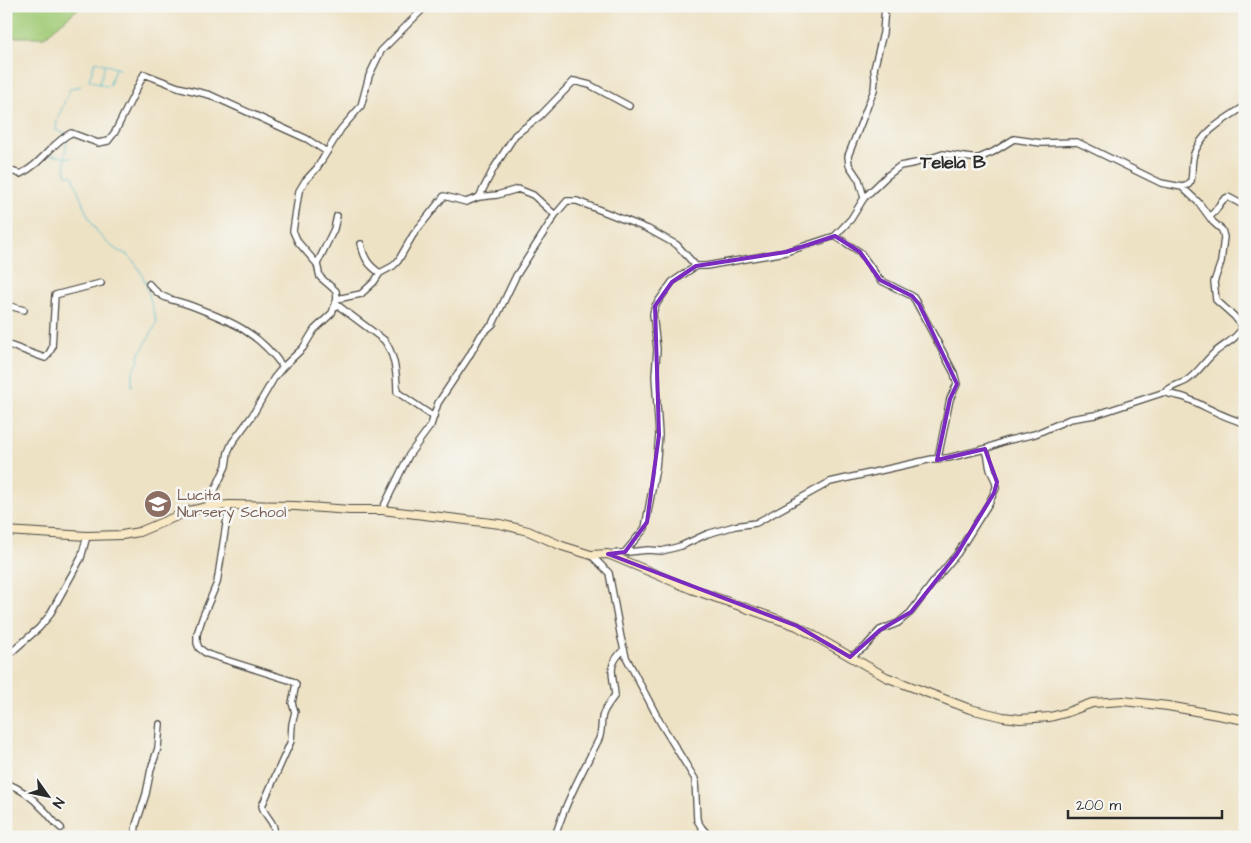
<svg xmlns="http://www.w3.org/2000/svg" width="1251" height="843" font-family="'Architects Daughter',sans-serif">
<rect width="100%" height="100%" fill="#f6f6f2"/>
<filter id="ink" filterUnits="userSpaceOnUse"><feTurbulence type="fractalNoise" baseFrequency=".02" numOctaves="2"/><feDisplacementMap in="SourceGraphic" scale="10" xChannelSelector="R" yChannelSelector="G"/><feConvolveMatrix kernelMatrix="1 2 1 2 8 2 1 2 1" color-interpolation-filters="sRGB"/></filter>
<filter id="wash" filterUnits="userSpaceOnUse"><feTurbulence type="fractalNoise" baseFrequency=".0096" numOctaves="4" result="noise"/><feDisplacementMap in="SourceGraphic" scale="20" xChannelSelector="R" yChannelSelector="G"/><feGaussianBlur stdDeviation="1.12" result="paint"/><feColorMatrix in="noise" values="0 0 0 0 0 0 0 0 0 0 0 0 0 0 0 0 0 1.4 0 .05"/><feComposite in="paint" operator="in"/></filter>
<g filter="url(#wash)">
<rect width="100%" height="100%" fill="#eee2c5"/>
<path fill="#a2cc78" stroke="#667c52" d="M6 6H110L80 7 44 37H6Z"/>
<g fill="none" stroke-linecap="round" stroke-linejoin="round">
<path stroke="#4fb8cc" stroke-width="1" d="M12 6 19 8 22 6
M115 68 95 61 89 80 109 87 115 68 119 69
M99 84 105 65
M66 134 56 130 57 120 70 89 81 86
M67 138 65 158 66 174 73 176C83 204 90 233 117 250 121 253 119 251 124 253 131 256 135 263 139 269 148 283 151 307 157 323L138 357 139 361 132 373V386
M51 152 49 155 71 158"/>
</g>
</g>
<g filter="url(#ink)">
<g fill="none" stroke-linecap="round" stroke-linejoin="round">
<defs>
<path id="street" d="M6 169 20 174C41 165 51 143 71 133L98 143 108 141 115 132 144 74 178 87 210 95 307 139 327 152
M1182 187 1188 185 1191 181C1193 172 1191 163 1194 154 1203 130 1226 119 1245 106
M479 197 494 168 515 135 540 116 574 81 590 85 629 106
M864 198 859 180 849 165 848 156 874 90 875 79 874 69 883 33 885 6
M1210 216C1218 211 1219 200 1228 197L1245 206
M835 236 860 252 880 280 912 296 915 300 954 373 957 384 950 399 938 458
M361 244C364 258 368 265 380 273
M317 264 334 229 337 216
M149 284C164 302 172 298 192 306 231 321 258 332 283 367
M337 299 361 294 374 282 380 273 393 266 398 261 413 235 444 196 466 202 479 197 497 195 518 189 533 195 555 215
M336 304 384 340C395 354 397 374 397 392L434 417
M6 305 24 310
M6 344 45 358 48 355 52 348 55 295 101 283
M1165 392C1172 396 1181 395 1188 399 1207 407 1224 418 1245 423
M229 505 217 583 203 616 197 634V643L199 648 207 654 292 681 296 684 292 703 295 712 292 724 291 741 262 806C265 818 277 822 274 837
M207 507 226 466 228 452 232 443 252 416 274 378 283 367 303 348 314 330 332 313 337 299 336 291 320 277 317 264 298 242 293 231 299 191 305 181 317 168 341 129 361 106 369 76 381 51 426 6
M382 510 409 455 431 425 438 403 468 358 481 335 493 324 516 276 555 215 567 201H577L648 229 677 245 696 266H706L786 252 835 236 851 219 864 198 887 176 900 166 916 163 943 154 971 158H979L993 152 1014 139 1041 143 1077 142 1161 183 1182 187 1199 203 1213 222 1222 230 1224 237 1221 262 1214 282 1216 300 1234 316 1243 327C1237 339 1223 345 1214 353 1204 362 1197 374 1186 381 1178 385 1171 386 1165 392L1095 415 1070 419 1035 434 1005 441 985 449 948 458 932 459 830 482 756 523 735 526 707 534 681 546 662 551 648 550 609 554
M625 552 645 528 656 468 659 435 655 376 657 349 653 314 655 306 672 282 696 266
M591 555 609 573 621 638 626 657 660 722 695 779 697 820 702 828 710 837
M6 657 39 628 49 616 81 558 87 536
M850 657 865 647 880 630 898 623 911 612 935 580 957 554 989 503 996 488C997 479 992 477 990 469 988 462 989 455 985 449
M6 783C19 788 33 798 42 808 50 815 52 821 61 828
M135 837 136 825 146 794 151 769 158 748 160 724
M555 837C565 803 582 772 598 741 603 732 600 723 603 714 605 708 611 701 615 695 613 672 606 667 624 649
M965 837H975"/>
<path id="secondary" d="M6 531 87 536 122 535 139 532 189 511 207 507 229 505 295 506 350 510H382L500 524 528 531 562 546 591 555 608 554 691 589 797 626 886 677 970 709 1003 717 1020 719 1050 717 1065 713 1092 703 1123 701 1168 706 1245 720"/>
</defs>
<use href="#street" stroke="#484642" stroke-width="8"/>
<use href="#secondary" stroke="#484642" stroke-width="10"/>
<use href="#street" stroke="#fff" stroke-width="5.5"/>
<use href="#secondary" stroke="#f8e8c3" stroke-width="8"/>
</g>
</g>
<path fill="none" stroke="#7b2cbf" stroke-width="4" stroke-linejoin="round" d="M835 236 860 252 880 280 912 296 919 304 957 384 950 399 937 460 985 449 997 482 994 493 957 554 911 612 880 630 850 657 797 626 608 554 625 552 647 522 659 435 655 306 672 282 696 266 786 252Z"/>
<defs>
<symbol id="school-disc" viewBox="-11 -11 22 22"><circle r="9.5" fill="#8d6e63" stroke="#f6f6f2"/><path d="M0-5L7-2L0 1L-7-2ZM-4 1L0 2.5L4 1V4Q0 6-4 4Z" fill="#fff"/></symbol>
</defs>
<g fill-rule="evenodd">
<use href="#school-disc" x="142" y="488" width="32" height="32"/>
</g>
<g text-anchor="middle" stroke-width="5" stroke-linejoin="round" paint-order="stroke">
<g font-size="15" fill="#785e54" stroke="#f6f6f2" text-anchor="start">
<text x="177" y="500">Lucita<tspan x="177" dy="17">Nursery School</tspan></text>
</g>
<g font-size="18" font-weight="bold" fill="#2b2b2b" stroke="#f6f6f2">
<text x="953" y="168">Telela B</text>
</g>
</g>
<rect width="1251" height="843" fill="none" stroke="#f6f6f2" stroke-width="25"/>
<g transform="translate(48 796) rotate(123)" stroke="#f6f6f2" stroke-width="4" paint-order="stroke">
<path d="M0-4L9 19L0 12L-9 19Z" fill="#2b2b2b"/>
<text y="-8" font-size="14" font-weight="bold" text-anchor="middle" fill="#2b2b2b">N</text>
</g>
<path d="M1068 810v8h154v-8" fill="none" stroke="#2b2b2b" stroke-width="2.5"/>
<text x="1076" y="810" font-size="15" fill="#2b2b2b" stroke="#f6f6f2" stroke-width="4" paint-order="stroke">200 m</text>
</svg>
